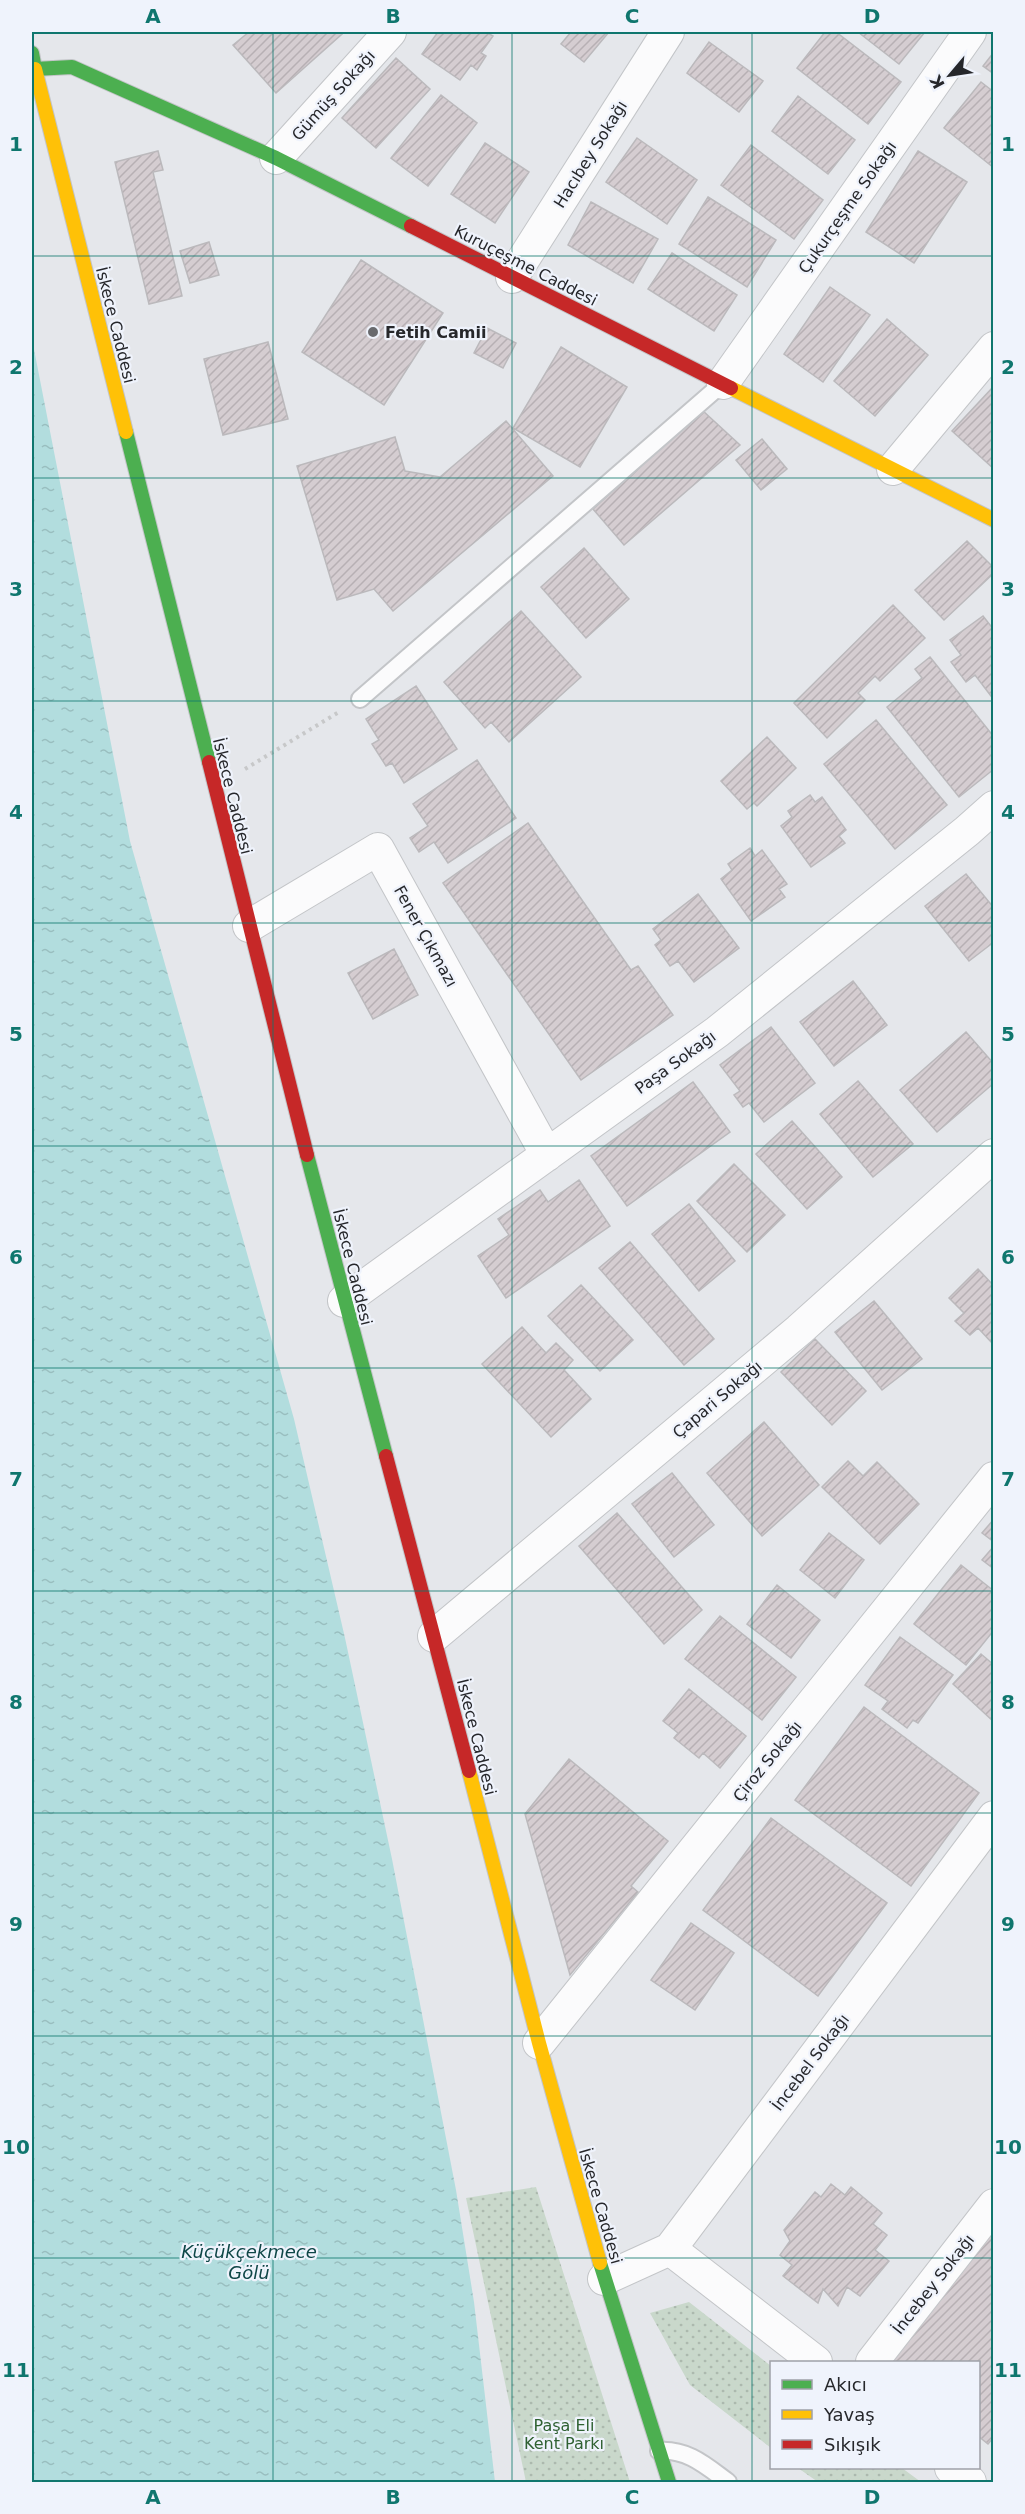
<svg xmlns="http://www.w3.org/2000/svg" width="1025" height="2514" font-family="'DejaVu Sans',sans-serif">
<defs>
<pattern id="park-dots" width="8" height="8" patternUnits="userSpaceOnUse" patternTransform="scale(1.5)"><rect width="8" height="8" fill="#c9d8cb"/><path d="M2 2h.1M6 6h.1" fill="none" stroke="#acb9ae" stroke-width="1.8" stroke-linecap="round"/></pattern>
<pattern id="water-ripples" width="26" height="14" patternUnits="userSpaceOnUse" patternTransform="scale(1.5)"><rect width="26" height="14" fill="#b2ddde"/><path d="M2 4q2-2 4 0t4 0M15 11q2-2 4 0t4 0" fill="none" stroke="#99bebf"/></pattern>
<pattern id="building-hatch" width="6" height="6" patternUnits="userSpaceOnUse" patternTransform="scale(1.5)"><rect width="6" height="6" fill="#d5cdd1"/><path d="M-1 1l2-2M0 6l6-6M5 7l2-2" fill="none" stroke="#b7b0b4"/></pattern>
</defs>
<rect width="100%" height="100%" fill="#e5e7eb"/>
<path fill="url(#park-dots)" d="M536 2187 630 2482H526L466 2198Z
M689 2302 771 2366V2448L690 2385 650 2313Z
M798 2468H902L921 2482H818Z"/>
<path fill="url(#water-ripples)" d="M32 339 130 841 294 1419 345 1638 392 1859 456 2190 474 2302 495 2482H32Z"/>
<path fill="url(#building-hatch)" stroke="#bbb9bc" stroke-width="1.5" d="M249 32H339L342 34 276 93 233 45Z
M438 32 457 33 458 32H486L493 36 481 53 486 56 477 70 471 65 460 80 422 54Z
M571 32H609L584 62 561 44Z
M825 32H836L901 82 868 124 797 68Z
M858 32H925L899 64Z
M709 42 763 81 739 112 687 73Z
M994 52V74L983 66Z
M396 58 430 89 376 148 342 118Z
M981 82 994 92V168L944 128Z
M441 95 477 123 428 186 391 158Z
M798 96 855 140 828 174 772 131Z
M637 138 697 180 667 224 606 182Z
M485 143 529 172 495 223 451 194Z
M751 145 823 200 794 239 721 185Z
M158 151 163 170 153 172 182 296 149 304 115 162Z
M918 151 967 182 914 263 866 232Z
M708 197 776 240 747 287 679 244Z
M591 202 658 239 633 283 568 245Z
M209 242 219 275 190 283 180 251Z
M672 253 737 295 714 331 648 289Z
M361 260 443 313 384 405 302 352Z
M830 287 870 315 823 382 784 354Z
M887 319 928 355 875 416 834 381Z
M487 328 516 343 503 368 474 353Z
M268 342 288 419 223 435 204 359Z
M561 347 627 387 580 467 513 428Z
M994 386V469L952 431Z
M702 410 740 445 624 545 593 509Z
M506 421 553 476 393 611 374 589 337 600 297 466 395 437 405 471 440 477Z
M762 439 787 469 761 490 736 460Z
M967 541 994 568V573L944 620 915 590Z
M584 548 629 599 586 638 541 587Z
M893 605 925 638 880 681 875 676 858 693 865 700 827 738 794 703Z
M521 611 581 677 509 742 491 722 485 728 444 682Z
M983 616 994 630V700L975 675 966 682 951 662 961 655 950 640Z
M930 657 994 737V769L959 797 887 707 922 678 915 669Z
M416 686 457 749 404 783 392 763 386 766 372 744 379 740 366 719Z
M876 720 947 805 895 849 824 764Z
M767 737 796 768 757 806 754 803 747 809 721 781Z
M477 760 516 818 448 863 434 842 419 852 410 838 428 826 413 804Z
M810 795 815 802 822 797 846 830 839 836 845 843 811 867 781 826 792 817 788 811Z
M528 823 631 970 638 966 673 1015 581 1080 443 883Z
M750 848 755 856 762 850 787 884 779 889 785 897 751 921 721 879 732 870 728 864Z
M966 874 994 908V942L969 961 925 906Z
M698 894 739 948 694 982 678 961 670 966 655 945 661 940 653 929Z
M394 949 418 995 373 1019 348 973Z
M853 981 887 1025 834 1066 800 1022Z
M771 1027 815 1083 764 1122 749 1103 743 1107 734 1095 740 1091 720 1065Z
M966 1032 994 1064V1083L937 1132 900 1090Z
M858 1081 913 1144 873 1177 820 1114Z
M693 1082 730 1132 627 1206 591 1156Z
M792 1121 842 1177 807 1209 756 1154Z
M734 1164 785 1215 747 1252 697 1201Z
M579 1180 610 1226 506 1298 478 1256 509 1235 498 1219 540 1190 548 1202Z
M689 1204 735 1261 699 1291 652 1234Z
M630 1242 714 1339 684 1365 599 1268Z
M978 1269 994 1286V1345L978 1328 970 1335 955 1321 964 1313 949 1298Z
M581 1285 633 1340 600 1371 548 1316Z
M874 1301 922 1359 882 1390 835 1332Z
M522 1327 546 1353 556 1343 573 1360 564 1370 591 1399 551 1437 482 1364Z
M815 1339 866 1391 832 1425 781 1372Z
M764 1422 819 1485 762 1536 707 1473Z
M848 1461 863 1476 877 1462 919 1504 880 1544 822 1487Z
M672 1473 714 1525 674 1557 632 1504Z
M617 1513 702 1610 664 1644 579 1546Z
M994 1519V1542L982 1533Z
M829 1533 864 1560 835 1598 800 1570Z
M994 1546V1569L982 1560Z
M961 1565 994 1591V1630L966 1665 914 1624Z
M777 1585 820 1620 791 1658 747 1624Z
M720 1616 796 1677 762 1720 685 1659Z
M900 1637 953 1675 918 1723 913 1720 907 1728 882 1709 888 1701 865 1685Z
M981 1654 994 1665V1722L953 1684Z
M689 1689 746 1736 720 1768 703 1753 699 1758 674 1738 678 1733 663 1721Z
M864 1707 979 1793 911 1886 795 1800Z
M569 1759 668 1841 631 1886 638 1892 570 1975 525 1814Z
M771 1818 887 1903 818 1996 703 1910Z
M691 1923 734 1953 695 2010 651 1980Z
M831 2184 845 2195 851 2187 882 2213 873 2224 887 2235 875 2250 889 2261 860 2296 847 2287 838 2306 823 2289 818 2303 783 2276 792 2265 780 2255 790 2241 784 2230 815 2192 821 2197Z
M994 2222V2437L988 2444 978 2436V2362H888Z"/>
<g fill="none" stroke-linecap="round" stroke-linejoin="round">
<defs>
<path id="lane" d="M360 699 723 383
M659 2451C688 2449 706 2466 728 2482"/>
<path id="street" d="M276 158 390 32
M512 277 668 32
M723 383 970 32
M893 469 994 348
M249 926 378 849 547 1155
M344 1301 717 1032 967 831 994 807
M434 1636 799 1330 994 1155
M539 2043 994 1478
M670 2249 816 2362
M604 2279 670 2249 994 1817
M872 2362 994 2205
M951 2468 970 2482"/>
<path id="fast" d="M32 53 35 69 72 67 276 158 411 226
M126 432 209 762
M307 1155 386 1456
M600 2263 669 2482"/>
<path id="slow" d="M35 69 126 432
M731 388 994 520
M469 1771 539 2043 600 2263"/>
<path id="jam" d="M411 226 731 388
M209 762 307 1155
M386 1456 469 1771"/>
</defs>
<use href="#lane" stroke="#c3c5c8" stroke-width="20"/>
<use href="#street" stroke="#c3c5c8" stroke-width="34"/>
<use href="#fast" stroke="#c3c5c8" stroke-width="16"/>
<use href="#slow" stroke="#c3c5c8" stroke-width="16"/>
<use href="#jam" stroke="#c3c5c8" stroke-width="16"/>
<path stroke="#c7c8c9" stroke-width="4" stroke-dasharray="3 4.5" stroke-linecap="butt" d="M245 769 339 712"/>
<use href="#lane" stroke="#fbfbfc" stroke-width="16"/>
<use href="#street" stroke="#fbfbfc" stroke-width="32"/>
<use href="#fast" stroke="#4caf50" stroke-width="14"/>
<use href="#slow" stroke="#ffc107" stroke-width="14"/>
<use href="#jam" stroke="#c62828" stroke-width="14"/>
</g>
<path fill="none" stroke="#0f766e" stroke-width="1.5" stroke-opacity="0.55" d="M273 32V2482M512 32V2482M752 32V2482M32 256H994M32 478H994M32 701H994M32 923H994M32 1146H994M32 1368H994M32 1591H994M32 1813H994M32 2036H994M32 2258H994"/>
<circle fill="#696a6e" stroke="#eff3fc" stroke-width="2" cx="373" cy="332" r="6"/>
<g text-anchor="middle" stroke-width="4.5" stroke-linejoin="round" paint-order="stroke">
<g font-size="16" fill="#26272b" stroke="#eff3fc">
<text transform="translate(333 95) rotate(-48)" y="6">Gümüş Sokağı</text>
<text transform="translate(590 154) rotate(-58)" y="6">Hacıbey Sokağı</text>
<text transform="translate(847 207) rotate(-55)" y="6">Çukurçeşme Sokağı</text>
<text transform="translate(526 265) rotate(27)" y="6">Kuruçeşme Caddesi</text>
<text transform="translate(116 325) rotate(76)" y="6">İskece Caddesi</text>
<text transform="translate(233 796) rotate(76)" y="6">İskece Caddesi</text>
<text transform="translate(426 936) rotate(61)" y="6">Fener Çıkmazı</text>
<text transform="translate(675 1062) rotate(-36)" y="6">Paşa Sokağı</text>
<text transform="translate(353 1267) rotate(76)" y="6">İskece Caddesi</text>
<text transform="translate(717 1399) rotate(-40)" y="6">Çapari Sokağı</text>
<text transform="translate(477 1737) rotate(76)" y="6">İskece Caddesi</text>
<text transform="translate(767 1761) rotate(-51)" y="6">Çiroz Sokağı</text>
<text transform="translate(810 2062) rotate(-53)" y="6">İncebel Sokağı</text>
<text transform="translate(601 2206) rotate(74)" y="6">İskece Caddesi</text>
<text transform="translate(933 2284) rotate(-52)" y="6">İncebey Sokağı</text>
</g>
<g font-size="16" font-weight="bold" fill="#26272b" stroke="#eff3fc" text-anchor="start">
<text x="385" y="338">Fetih Camii</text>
</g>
<g font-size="16" fill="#2f6132" stroke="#eff3fc">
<text x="564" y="2431">Paşa Eli<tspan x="564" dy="18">Kent Parkı</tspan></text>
</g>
<g font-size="18" font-style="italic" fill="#0e4647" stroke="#eff3fc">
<text x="249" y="2258">Küçükçekmece<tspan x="249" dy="21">Gölü</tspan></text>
</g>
</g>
<rect width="1025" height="2514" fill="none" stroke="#eff3fc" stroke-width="66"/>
<rect x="770" y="2361" width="210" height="108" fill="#eff3fc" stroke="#9fa1a8" stroke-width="1.5"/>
<rect x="782" y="2380" width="30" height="9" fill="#4caf50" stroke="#9fa1a8" stroke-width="1.5"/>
<text x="824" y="2391" font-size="18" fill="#26272b">Akıcı</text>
<rect x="782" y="2410" width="30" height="9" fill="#ffc107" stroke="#9fa1a8" stroke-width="1.5"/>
<text x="824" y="2421" font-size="18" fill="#26272b">Yavaş</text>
<rect x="782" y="2440" width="30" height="9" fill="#c62828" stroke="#9fa1a8" stroke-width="1.5"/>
<text x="824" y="2451" font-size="18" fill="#26272b">Sıkışık</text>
<g transform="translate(950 75) rotate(241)" stroke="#eff3fc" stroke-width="4.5" paint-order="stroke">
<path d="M0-4.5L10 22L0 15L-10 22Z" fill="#26272b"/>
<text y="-9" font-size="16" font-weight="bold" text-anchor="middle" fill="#26272b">K</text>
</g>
<rect x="33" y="33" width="959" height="2448" fill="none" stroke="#0f766e" stroke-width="2"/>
<g font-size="20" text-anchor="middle" font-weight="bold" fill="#0f766e">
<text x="153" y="23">A</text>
<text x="393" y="23">B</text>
<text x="632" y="23">C</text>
<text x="872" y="23">D</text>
<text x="16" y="151">1</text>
<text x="1008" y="151">1</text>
<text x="16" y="374">2</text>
<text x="1008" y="374">2</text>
<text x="16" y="596">3</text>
<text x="1008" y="596">3</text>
<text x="16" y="819">4</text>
<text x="1008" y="819">4</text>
<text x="16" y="1041">5</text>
<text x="1008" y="1041">5</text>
<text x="16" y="1264">6</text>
<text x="1008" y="1264">6</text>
<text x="16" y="1486">7</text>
<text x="1008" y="1486">7</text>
<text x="16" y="1709">8</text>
<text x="1008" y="1709">8</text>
<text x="16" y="1931">9</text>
<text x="1008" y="1931">9</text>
<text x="16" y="2154">10</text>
<text x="1008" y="2154">10</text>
<text x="16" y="2377">11</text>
<text x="1008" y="2377">11</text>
<text x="153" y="2504">A</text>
<text x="393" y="2504">B</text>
<text x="632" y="2504">C</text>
<text x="872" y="2504">D</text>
</g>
</svg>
